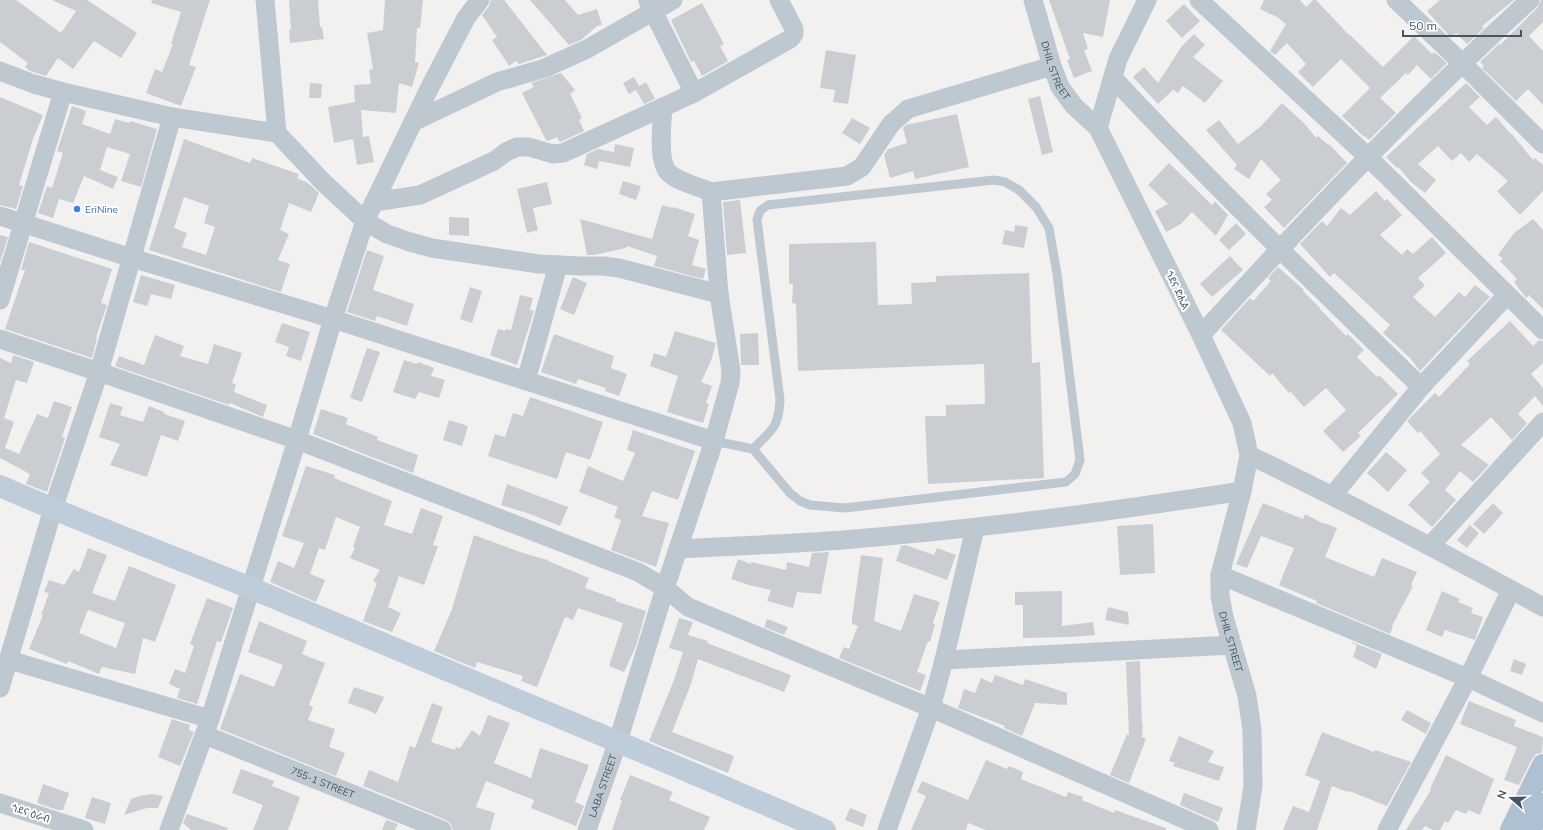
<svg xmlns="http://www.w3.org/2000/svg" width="1543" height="830" font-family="Mulish,'Noto Sans Ethiopic',sans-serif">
<rect width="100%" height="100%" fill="#f3f0f0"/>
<path fill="#caced3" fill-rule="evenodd" d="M0 0H16L61 33 76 11 52 0H87L137 33 121 58 94 41 73 69 58 58 46 76 30 71 25 67 28 63 0 42Z
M152 0H210L189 65 196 67 181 106 146 93 155 69 162 72 173 44H171L181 12 151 3Z
M289 0H318L320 27H322L324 39 290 43 289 30H291Z
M385 0H423L420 28H417L415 62 419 63 412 87 399 83 396 113 361 110 363 137 369 136 374 162 357 165 353 139 334 143 328 107 355 102 354 85 371 84 369 70 373 69 367 33 383 30Z
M491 0H504L547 55 519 64 516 61 509 66 492 40 497 37 482 15 489 6Z
M530 0H565L578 15 597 9 602 25 597 26 581 40 569 45Z
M1049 0H1110L1103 37 1083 33 1088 49 1084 50 1092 71 1074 78 1067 60 1070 59Z
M1264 0H1300L1306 7 1313 0H1316L1349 35H1350L1383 67 1414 36 1432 54 1434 52 1447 63 1431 79 1417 65 1408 75 1406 73 1380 98 1396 113 1369 140 1365 136 1364 137 1342 116 1370 88 1341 59 1313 87 1298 72 1306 64 1287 43 1275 55 1270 51 1286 24 1277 17 1260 9Z
M1440 0H1514L1482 26 1484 28 1467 44 1456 33 1451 38 1427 11Z
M1541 0H1543V22L1529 36 1543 51V105L1528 89 1516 101 1482 68 1484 66 1480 62 1499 44 1500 45 1537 8Z
M702 3 724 44 720 46 728 61 702 76 694 61 691 62 671 20Z
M1184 4 1200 21 1182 38 1166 21Z
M1194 34 1205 45 1193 57 1223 81 1205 103 1183 86 1178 93 1173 90 1158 104 1133 77 1144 67 1158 83 1182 46Z
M826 50 856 55 848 104 833 102 835 90 820 88Z
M561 73 575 90 570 94 582 118 579 120 584 131 560 142 557 137 548 141 546 140 522 93 534 87 531 83Z
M634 77 639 86 646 82 655 99 644 104 636 90 629 94 623 83Z
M310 83 322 84 321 98H309Z
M1466 83 1480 97 1469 107 1487 125 1496 117 1511 134H1512L1533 160 1535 158 1543 165V191L1520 215 1497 191 1508 181 1477 154 1469 162 1461 153 1452 161 1438 146 1418 164 1436 180 1425 193 1412 183 1398 167 1397 168 1386 157Z
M1040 96 1053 152 1042 155 1028 99Z
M0 97 43 115 33 139 19 185 23 186 16 209 0 205Z
M1282 103 1304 123 1316 138 1318 136 1328 145 1329 144 1347 163 1284 228 1264 207 1272 200 1266 194 1281 180 1261 159 1249 179 1234 169 1237 165 1206 130 1219 120 1238 144 1260 127Z
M72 106 86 111 82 124 110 134 115 119 129 123 130 121 157 129 141 187 121 181 130 154 107 147 100 170 118 177 113 189 84 176 73 203 59 199 53 218 38 213 47 186 52 188 63 153 57 151Z
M957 114 969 167 915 179 913 171 890 178 884 155 888 149 907 143 903 128 906 125Z
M852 118 870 128 860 144 842 133Z
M184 139 250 163 252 158 299 174 297 178 308 183 319 193 311 212 289 203 280 230 289 234 278 260 290 264 281 292 149 250ZM184 197 209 206 204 223 215 227 206 255 182 247 187 233 174 228Z
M615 144 634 148 630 167 599 161 597 169 584 165 587 154 598 149 614 152Z
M1169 163 1212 205 1215 201 1228 215 1216 236 1192 212 1181 224 1166 232 1155 211 1168 204 1148 185Z
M623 181 641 186 636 200 619 194Z
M547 182 552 204 533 208 538 230 527 233 517 189Z
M1376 191 1385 201 1387 199 1402 215 1380 235 1402 255 1407 249 1413 254 1432 237 1446 253 1418 278 1425 285 1413 297 1435 317 1459 292 1465 297 1475 285 1490 297 1420 371 1410 358 1383 333 1390 325 1334 273 1330 277 1300 244 1322 221 1327 226 1341 208 1350 215Z
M740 200 746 253 727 255 723 202Z
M662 205 673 208V207L695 214 688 236 699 240 692 265 706 269 703 279 654 266 657 256 627 246 626 248 594 255H587L580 219 652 239Z
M449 217 469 218V236L449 235Z
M1533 219 1543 230V309L1529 295 1526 298 1514 282 1517 279 1500 261 1503 258 1498 255 1514 233Z
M1236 223 1246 234 1229 250 1219 240Z
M1015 225 1028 227 1024 248 1002 244 1005 230 1014 232Z
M0 235 8 237 0 262Z
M29 242 112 269 101 303 107 305 96 337 97 338 92 358 5 329 25 270H21Z
M876 242 878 305 912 304 911 283 936 282V276L1029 273 1032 363 1040 362 1044 478 928 484 925 416H946V405L985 404 984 364 798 371 796 304 792 303 793 284H789V244Z
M367 250 384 256 373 290 414 304 407 326 377 316 375 321 347 312Z
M1230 256 1243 270 1212 297 1200 284Z
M1278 267 1304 290 1303 291 1320 308V309L1346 336 1348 334 1364 350 1357 357 1377 377 1379 375 1398 394 1358 433 1361 436 1343 452 1323 431 1346 410 1326 388 1304 407 1291 392 1289 393 1272 373 1270 376 1221 330 1250 298 1253 301 1271 281 1268 278Z
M141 275 175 285 171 299 151 294 147 306 133 302Z
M573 277 587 283 574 315 560 309Z
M470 287 482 291 472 323 460 319Z
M520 295 533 298 530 310 534 311 517 365 490 355 498 329 505 331 506 329 511 330Z
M1510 321 1533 346 1539 340 1543 341V363L1531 374 1543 388V406L1535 396 1518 414 1527 423 1512 440 1491 417 1461 445 1489 465 1473 482 1460 471 1445 490 1456 500 1432 527 1408 505 1430 482 1421 473 1440 454 1420 431 1418 433 1407 421 1435 393 1439 397 1470 364 1467 361Z
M282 323 310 332 301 361 286 356 289 347 275 342Z
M675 331 716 343 711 361 701 382 712 386 706 403 709 404 703 423 667 412 678 376 650 366 654 353 666 357Z
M758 333 759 365H741L740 334Z
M554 334 614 356 611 368 627 374 619 396 605 391 606 388 578 379 576 384 541 372Z
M155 335 184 346 180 356 208 364 214 344 242 353 232 383 236 384 234 392 267 405 263 417 230 403 229 405 115 366 119 356 144 365Z
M367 348 380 352 362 402 350 398Z
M13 355 34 362 27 383 16 380 4 418 14 422 5 448 19 454 37 414 48 418 54 401 72 407 62 437 65 438 47 492 26 484 30 474 0 458V358L11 363Z
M404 360 417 364 418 362 434 368 431 376 445 380 439 398 419 392 415 399 393 392Z
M530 397 603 422 590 460 566 452 557 479 488 456 495 434 505 437 513 413 523 416Z
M110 403 123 407 120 415 143 422 149 406 164 412V414L185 421 178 441 161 435 147 477 110 465 120 444 99 437Z
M321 409 348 418 346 424 378 437 377 440 418 455 413 473 313 434Z
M449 420 468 426 462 446 443 440Z
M633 430 695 451 678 500 652 491 642 516 669 523 656 567 611 550 621 520 614 517 618 507 579 492 588 466 623 481 635 453 627 450Z
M1386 452 1407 470 1388 492 1367 473Z
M306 466 335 475 334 478 392 501 384 525 412 534 421 508 443 516 433 545 438 546 424 585 399 576 388 607 401 613 392 632 363 621 377 583 373 581 380 570 350 558 355 548 353 547 360 527 336 517 325 550 319 548 310 574 325 580 316 602 270 582 278 561 294 568 304 543 282 536Z
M507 484 568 507 560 526 530 514 501 505Z
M1263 503 1303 519 1305 514 1324 524V523L1337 528 1325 557 1374 577 1382 558 1417 572 1411 585 1413 586 1392 626H1393L1390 634 1316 603 1317 601 1279 585 1294 548 1261 536 1247 568 1236 564Z
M1493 503 1503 513 1484 534 1473 524Z
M1153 524 1155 573 1120 575 1117 526Z
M1470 525 1479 533 1467 548 1457 540Z
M474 535 523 553 548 560V561L589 578 585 588 616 599 615 601 646 611 636 646 624 672 609 666 623 623 578 608 573 620 565 617 537 687 521 681 523 676 477 662 475 668 434 651 452 609Z
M906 545 934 555 937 548 956 555 947 580 896 561 901 546Z
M88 548 107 555 92 593 115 601 129 566 176 585 155 642 143 638 135 674 102 667 99 674 68 661 67 664 29 649 43 615H41L49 593 44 592 49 580 64 585 74 569 79 572ZM88 610 125 623 116 648 79 633Z
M828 552H829L821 594 797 592 793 608 767 601 771 590 749 585 731 579 738 559 751 564V562L786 570 787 562 809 567 812 553Z
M861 555 883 558 874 621 901 631 914 594 940 602 933 623 935 624 930 642 928 641 917 672 926 675 920 691 839 658 844 647 849 649 858 626 852 624V619Z
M1062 591V626L1093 622 1095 635 1069 637 1023 638V605H1015V592Z
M1442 591 1460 599 1458 602 1473 608 1471 613 1483 617 1475 640 1445 630 1442 637 1426 630Z
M207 598 233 608 221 642 217 641 197 704 177 698 180 689 169 684 175 669 185 673 194 646 190 644Z
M1108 607 1128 612 1129 625 1105 620Z
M679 618 693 622 688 635 708 641 707 643 791 675 784 692 698 659 691 684 672 732 734 756 728 773 649 741 674 680 683 652 669 648Z
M767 619 788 627 784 635 764 627Z
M259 621 307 641 302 654 325 663 309 705 313 707 308 720 335 729 329 747 345 753 336 776 220 729 240 674 274 687 283 665 248 652Z
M1352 642 1382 654 1376 669 1353 657 1357 645 1352 643Z
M1514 659 1526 664 1522 675 1510 671Z
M1140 661 1142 724H1143L1142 737 1146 739 1129 783 1110 775 1127 734 1129 735 1126 662Z
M995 675 1023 685 1025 679 1067 693V705L1035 703 1022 736 1004 728 1005 726 958 708 964 689 975 693 981 678 992 683Z
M354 687 384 697 376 714 365 709 348 703Z
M1469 701 1516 720 1514 726 1543 737 1542 753 1536 754 1532 759 1519 785 1504 780 1517 747 1460 724Z
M432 703 443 707 431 742 455 750 456 747 460 748 472 730 480 736 488 715 510 723 494 763 531 778 540 748 589 765 575 802 584 806 576 826 531 808 534 800 486 781 476 807 495 813 490 830H453L451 824 446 820 363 786 369 770 398 782 410 746 415 748Z
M1407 710 1431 723 1426 734 1401 720Z
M172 719 190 725 189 730 194 732 180 766 158 757Z
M1322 732 1374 752 1375 750 1411 762 1387 806 1349 791 1348 792 1332 786 1317 830H1283L1293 806 1309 812 1320 781 1305 775Z
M1179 736 1214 751 1208 762 1224 767 1219 781 1173 766 1175 763 1169 761Z
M1446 755 1494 779 1480 815 1468 810 1466 814 1456 810 1448 823 1445 821 1440 830H1433L1425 826 1422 830H1406L1431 790 1430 789Z
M986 760 1007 769 1009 766 1023 772 1021 779 1066 797 1068 792 1083 797 1082 800 1114 813 1115 810 1166 828V830H986L968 823 966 830H911L926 796 917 792 922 781 968 800Z
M241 769 274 781 272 786 300 797 288 830H253L263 805 232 793Z
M630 775 673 792 669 800 710 817 704 830H612L622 801 620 800Z
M43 784 69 793 63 810H58L37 803Z
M1184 793 1223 808 1218 822 1180 805Z
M152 794 163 796 158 808H147L124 815 131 799 140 796Z
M92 797 111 803 105 824 85 818Z
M850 808 867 815 863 827 845 820Z
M187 814 228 828 227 830H191L183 823Z
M386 820 398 824 395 830H382Z"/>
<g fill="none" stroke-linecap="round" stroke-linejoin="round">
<path stroke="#bdc8d1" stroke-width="9" d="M714 441 753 449 790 493 800 501 810 505 845 508 1066 482 1075 474 1080 460 1057 274 1049 228 1036 207 1019 190 1005 182 994 180 768 205 760 211 757 220 780 400C779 427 771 431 753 449"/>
<g stroke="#bdc8d1" stroke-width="19">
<path d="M265 0 277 133"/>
<path id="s1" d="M1033 0 1052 66 1060 87 1074 106 1098 128 1201 335 1242 423 1249 455 1242 491 1220 575V596L1224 617 1247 696 1252 730 1253 786 1246 830"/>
<path d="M1199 0 1368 157 1543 330"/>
<path d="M1396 0 1462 63 1543 144"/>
<path d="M648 1 694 93"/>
<path d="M0 71 34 84 63 92 172 117 277 133 323 182 365 221 387 234 410 242 432 248 539 264 580 266H604L619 268 719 294"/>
<path d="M1113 78C1212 184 1317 286 1421 387"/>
<path d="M663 107C662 123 657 162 669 173 678 182 700 187 711 192"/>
<path d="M415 121 497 82 545 68 587 49 673 0"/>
<path d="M1098 128 1118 59 1147 0"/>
<path d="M374 202 420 195 494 161 506 152 517 147H529L553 154 563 153 694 93 790 39 794 34V29L779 0"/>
<path d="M0 216 132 258 333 319 714 441"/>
<path d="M0 300 63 92"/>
<path d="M1201 335C1306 219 1414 106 1530 0"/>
<path d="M0 339 99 372 297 440 638 572 665 588 688 607 931 708 1209 830"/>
<path d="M526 381 558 265"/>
<path d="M1249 455C1349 503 1446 554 1543 607"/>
<path d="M1333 495 1421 387 1507 295"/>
<path d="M1430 546 1543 422"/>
<path d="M678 549C733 546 788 544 843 540 977 529 1110 512 1242 491"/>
<path d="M1220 575 1468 678 1543 713"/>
<path d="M9 660 210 719"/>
<path d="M944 660 1232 645"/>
<path d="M0 688 53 509 99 372 172 117"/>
<path id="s2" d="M205 735 442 830"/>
<path d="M0 803 84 830"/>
<path d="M169 830 210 719 297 440 333 319 365 221 431 85 466 18 480 0"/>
<path id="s3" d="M587 830 618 741 665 588 714 441 730 383 731 371 719 294 711 192 847 176 862 167 891 124 908 109 1052 66"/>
<path d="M887 830 931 708 944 660 975 528"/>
<path d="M1387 830 1468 678 1511 590"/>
</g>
<path stroke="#bfccd9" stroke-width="22" d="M0 486C84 523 169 555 253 589 444 668 635 748 825 830"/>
<path stroke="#adc1d2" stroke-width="22" d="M1511 830 1543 765
M1530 830 1543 804"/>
</g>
<circle fill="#3f7fe0" stroke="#fff" stroke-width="1.5" cx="77" cy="209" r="4"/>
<g text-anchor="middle" stroke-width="4" stroke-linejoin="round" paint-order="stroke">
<g font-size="10" fill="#465560" stroke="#fff">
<text dy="4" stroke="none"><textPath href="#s1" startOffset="74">DHIL STREET</textPath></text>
<text transform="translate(1178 290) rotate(64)" y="4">ጎደና ድሒል</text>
<text dy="4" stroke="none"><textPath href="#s1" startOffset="700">DHIL STREET</textPath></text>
<text dy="4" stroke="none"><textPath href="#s2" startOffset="127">755-1 STREET</textPath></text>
<text dy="4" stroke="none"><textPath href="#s3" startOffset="47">LABA STREET</textPath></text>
<text transform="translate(31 813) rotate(18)" y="4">ጎደና ዕራብ</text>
</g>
<g font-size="10" fill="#366cbe" stroke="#fff" text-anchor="start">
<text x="85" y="213">EriNine</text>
</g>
</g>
<g transform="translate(1511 798) rotate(290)" stroke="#ffffff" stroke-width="3" paint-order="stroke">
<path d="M0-3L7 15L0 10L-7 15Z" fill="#465560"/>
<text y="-6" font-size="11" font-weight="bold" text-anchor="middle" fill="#465560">N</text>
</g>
<path d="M1403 30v6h118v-6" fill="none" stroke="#465560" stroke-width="2"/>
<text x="1409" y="30" font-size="12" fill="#465560" stroke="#ffffff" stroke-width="3" paint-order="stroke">50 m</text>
</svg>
